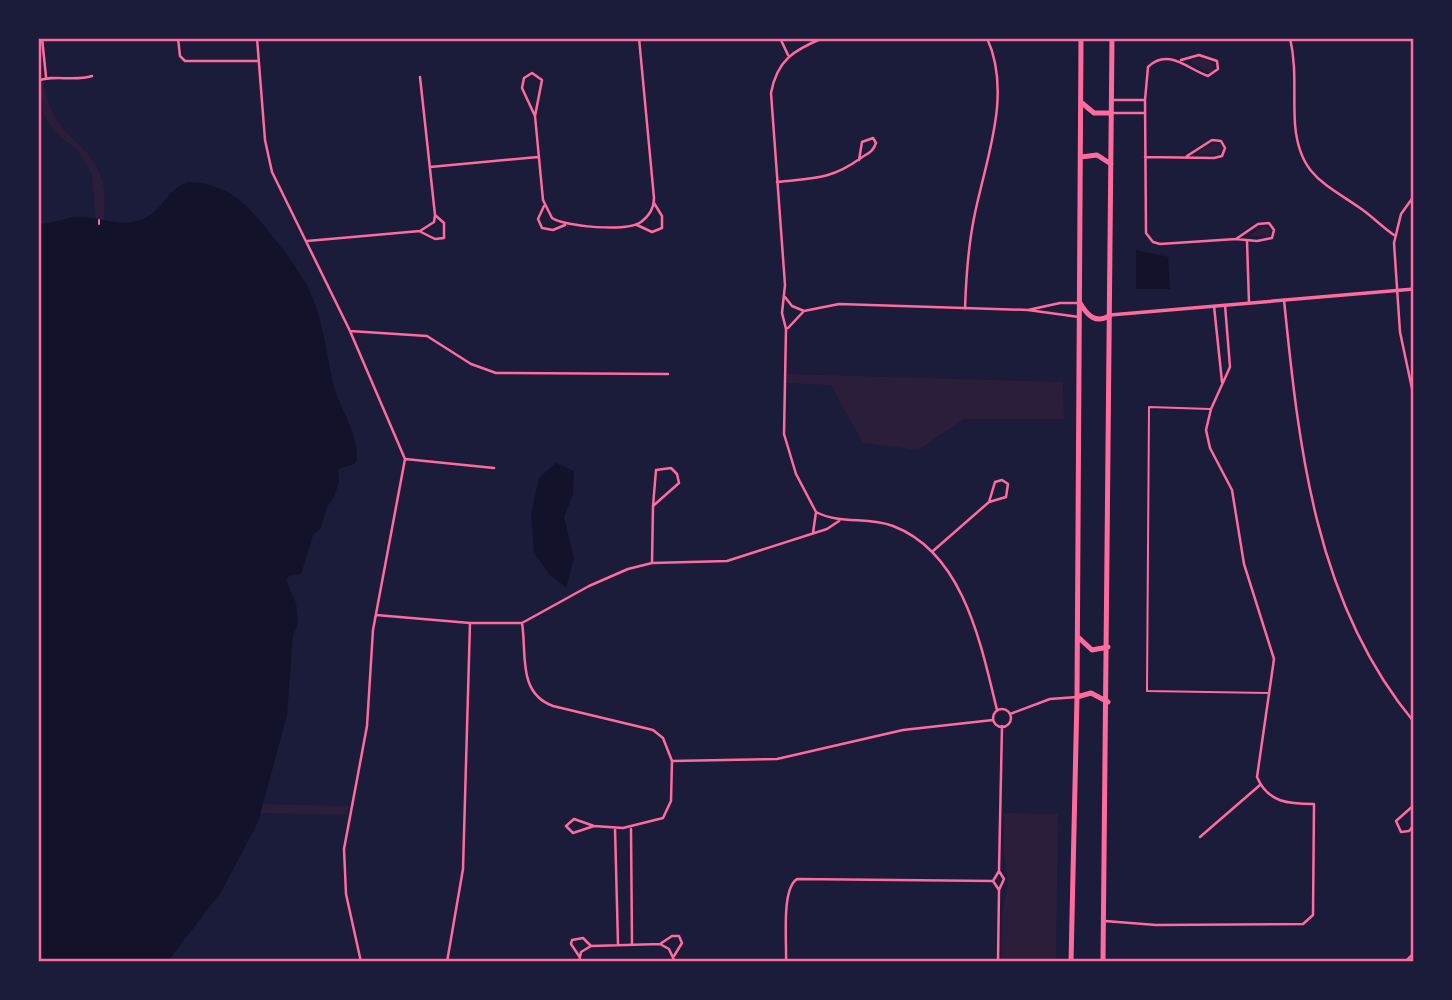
<svg xmlns="http://www.w3.org/2000/svg" width="1452" height="1000" font-family="Karla,sans-serif">
<rect width="100%" height="100%" fill="#1b1b3a"/>
<path fill="#2a1e3b" d="M1203 58 1214 64 1212 72H1207L1191 63 1193 59Z
M44 82C50 139 91 138 103 183 106 195 104 210 104 222L96 219 92 175 79 151 54 132 43 112 39 84Z
M1215 142 1222 146 1219 154H1199L1200 150Z
M1264 226 1271 230 1268 237 1249 236Z
M787 374 1063 382 1064 419H964L918 450 863 443 831 385 787 383Z
M263 804 349 806 347 815 261 813Z
M1004 813 1058 814 1056 961H1001L1002 914 1008 883 1004 854Z"/>
<path fill="#12122b" d="M189 182C232 184 250 208 274 238 290 258 305 278 314 301 323 326 327 353 332 379 338 408 358 429 357 460L354 464 338 469 339 482 334 497 327 507 321 528 313 535 301 574 290 575 286 580 296 603 298 625 293 635 287 715 258 822 221 892 168 961 39 962V224C53 224 66 217 81 217 103 217 121 229 145 218 164 209 168 187 189 182Z
M1136 250 1168 257 1170 289H1136Z
M556 463 574 471 573 494 564 517 574 558 566 588 549 574 534 552 531 515 539 478Z"/>
<g fill="none" stroke-linecap="round" stroke-linejoin="round">
<path stroke="#ff6b9d" stroke-width="2" d="M99 224V220"/>
<path stroke="#ff6b9d" stroke-width="2" d="M1210 409 1149 407 1147 691 1268 693"/>
<path stroke="#ff6b9d" stroke-width="2.5" d="M42 38 46 77
M178 38 180 56 185 61H258
M257 38 265 140 272 172 350 331 405 459 373 630 367 726 344 849 346 894 361 962
M780 38 788 55
M823 38C794 50 777 60 771 93L785 285 782 313 786 329 784 434 796 474 816 512C841 525 867 516 893 526 964 553 981 645 997 710
M1290 38C1297 68 1293 95 1295 124 1299 175 1324 183 1360 208 1372 216 1382 227 1394 235
M1181 60 1199 55 1217 61 1218 69 1208 76C1189 70 1168 47 1148 67L1145 100 1146 233 1153 242 1160 244 1236 239 1257 241 1272 238 1274 230 1269 223 1258 224 1236 239
M38 81C53 74 74 82 92 76
M1114 100H1145
M1111 113H1145
M535 116 522 88 524 78 532 73 542 80 535 116 543 200 552 218C566 227 627 232 641 222 649 216 654 207 654 198L639 38
M1145 157 1214 158 1222 156 1225 148 1221 141 1212 140 1187 156
M430 167 538 157
M777 182C814 178 830 180 861 158 868 153 873 152 876 143L873 138 862 142 859 160
M1414 196 1401 214 1394 243 1400 332 1414 398
M544 206 538 219 542 228 553 230 565 225
M637 225 652 232 662 228V216L654 203
M421 232 435 239 444 238V223L435 215
M307 241 420 231 434 222 435 215 420 77
M1247 241 1249 303
M785 297 792 306 804 311
M1284 300C1299 448 1315 603 1414 722
M1214 306 1222 382
M965 309C966 278 968 248 974 218 985 161 1013 95 987 38
M1079 317 1028 310 1060 303H1080
M788 328 804 311 839 304 1028 310
M350 331 427 336 471 364 496 373 668 374
M405 459 494 468
M813 533 816 512
M933 551 989 502 1006 497 1008 484 1002 480 995 482 989 502
M652 563 653 506 679 483 677 474 671 468 656 470 653 506
M376 615 470 623H522C527 653 517 693 553 706L653 730 663 738 672 761 777 759 903 730 993 720
M522 623 589 586 628 569 652 563 727 561 827 529 839 521
M993 718a9 9 0 1 1 18 0a9 9 0 1 1-18 0Z
M1010 714 1050 699 1077 697
M1414 805 1396 821 1401 832 1409 831 1414 825
M594 826 573 833 566 826 574 819 594 826 623 828 663 818 671 801 672 761
M615 828 618 944
M631 829 632 944
M1200 837 1260 785
M999 890 993 881 999 871
M1105 921 1156 925 1303 924 1313 915 1314 804C1289 804 1268 803 1257 777L1274 659 1244 564 1232 490 1210 448 1206 430 1211 409 1230 367 1225 305
M660 944 672 936H679L682 943 674 956
M579 956 571 944 572 940 583 938 591 946
M447 962 463 869 470 623
M579 962 581 952 591 946 660 944 669 949 675 962
M786 962C787 943 781 889 797 879L993 881
M998 962 999 890 1004 879 999 871 1002 726
M1405 962 1414 953"/>
<path stroke="#ff6b9d" stroke-width="3.5" d="M1110 315 1414 289"/>
<path stroke="#ff6b9d" stroke-width="5" d="M1082 103 1094 113H1111
M1081 157 1097 155 1111 164
M1080 303C1087 315 1096 325 1110 315
M1078 637 1092 650 1108 647
M1077 697 1091 693 1108 702
M1071 962 1077 697 1081 38
M1103 962 1112 38"/>
</g>
<rect width="1452" height="1000" fill="none" stroke="#1b1b3a" stroke-width="80"/>
<rect x="40" y="40" width="1372" height="920" fill="none" stroke="#ff6b9d" stroke-width="2.5"/>
</svg>
